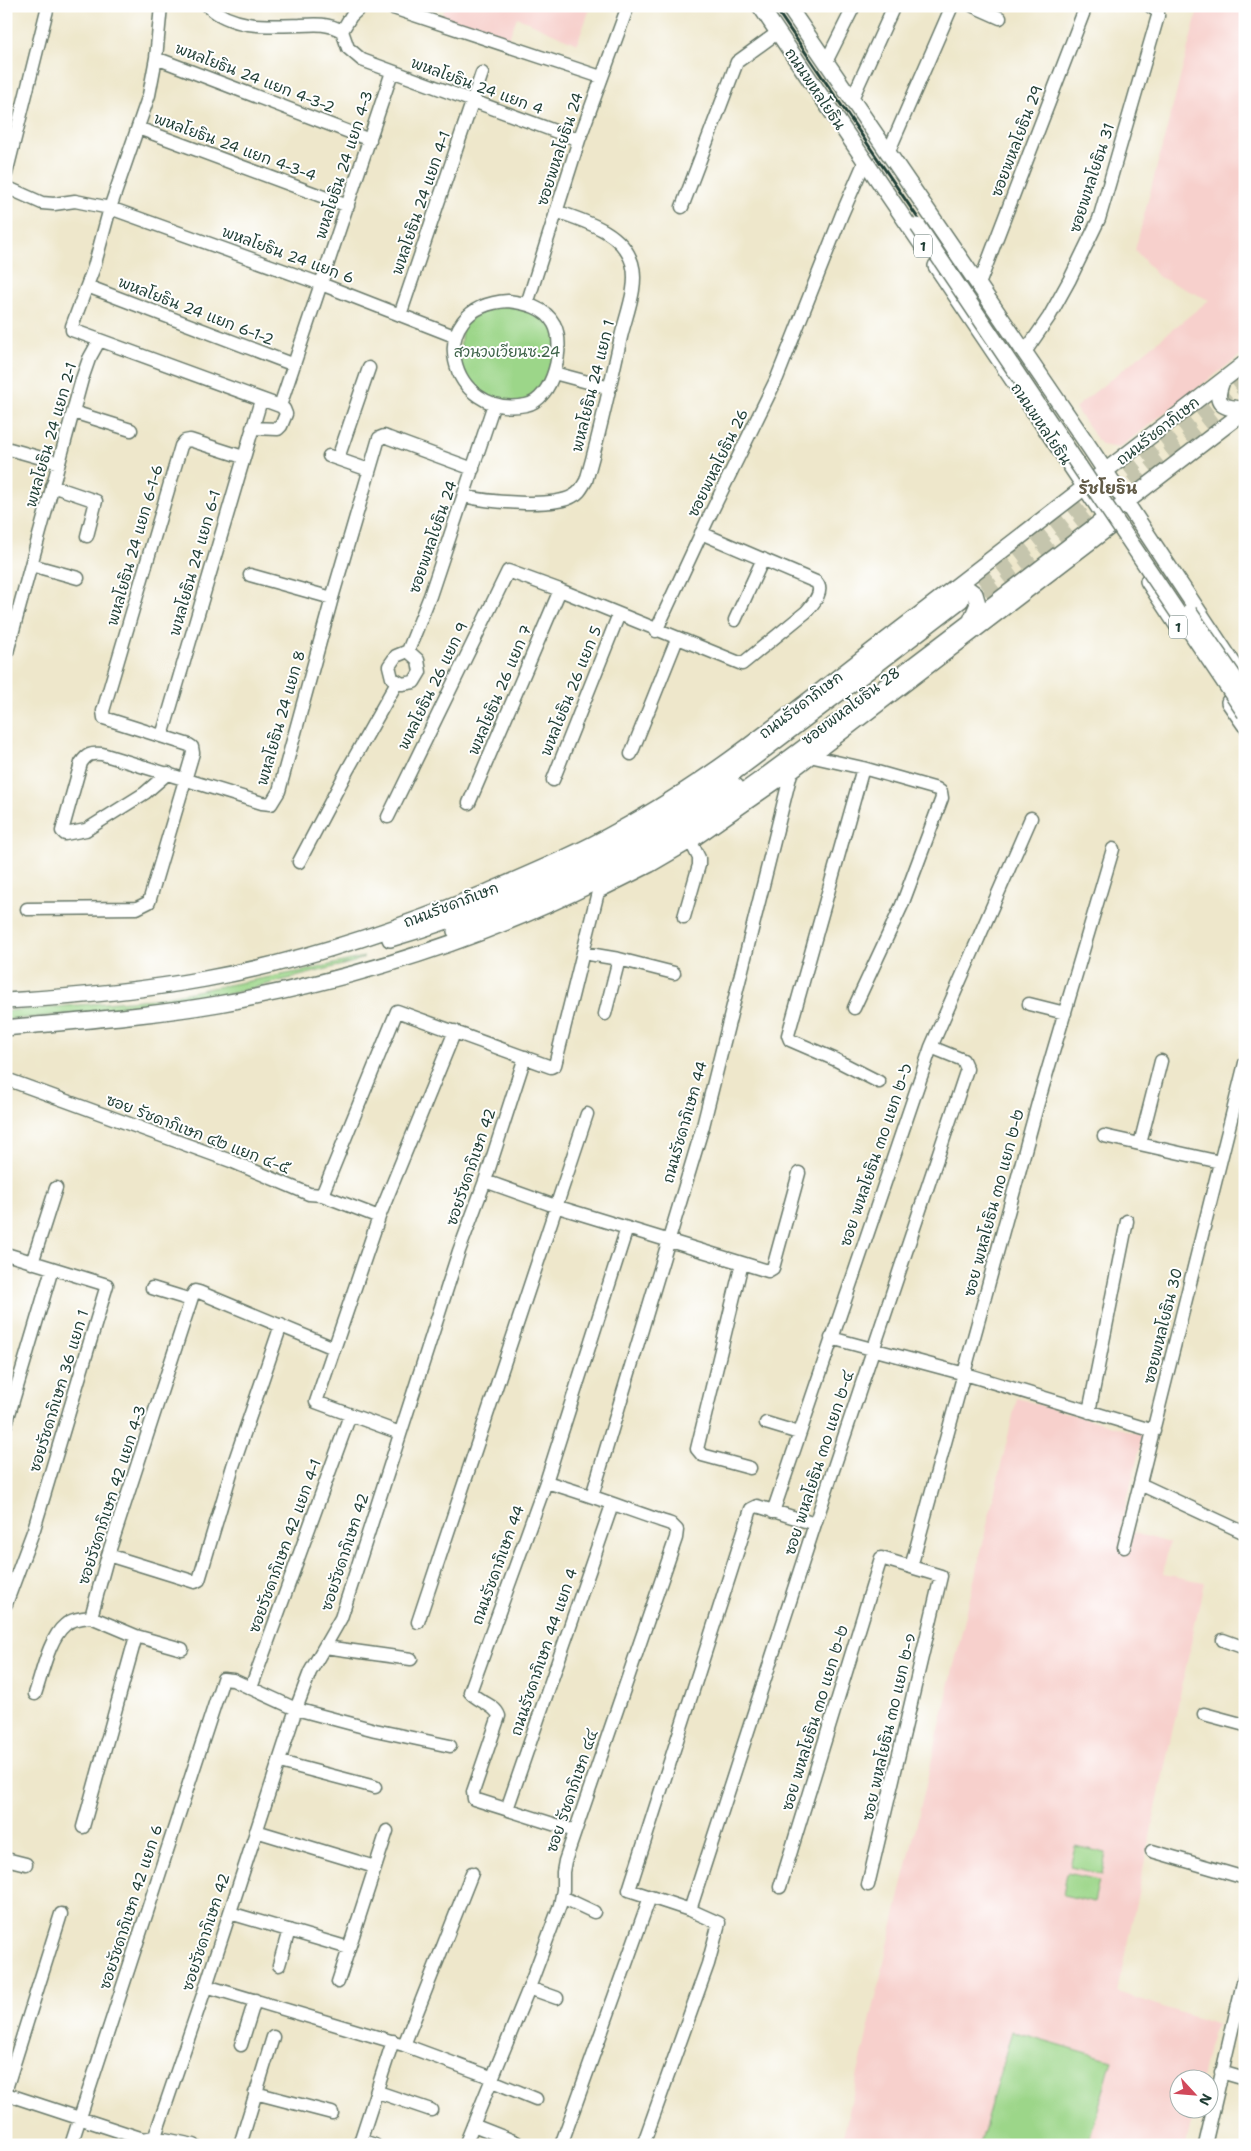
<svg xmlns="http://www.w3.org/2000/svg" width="1251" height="2151" font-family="'Shantell Sans','Playpen Sans Thai',sans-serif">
<rect width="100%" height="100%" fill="#fff"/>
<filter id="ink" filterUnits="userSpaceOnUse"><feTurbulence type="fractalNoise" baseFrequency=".02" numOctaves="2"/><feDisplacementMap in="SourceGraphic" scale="10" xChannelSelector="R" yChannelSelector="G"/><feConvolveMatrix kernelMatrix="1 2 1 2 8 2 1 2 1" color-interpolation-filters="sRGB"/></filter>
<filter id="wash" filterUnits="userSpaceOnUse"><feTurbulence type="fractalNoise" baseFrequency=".0096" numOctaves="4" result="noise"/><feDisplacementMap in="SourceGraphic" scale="20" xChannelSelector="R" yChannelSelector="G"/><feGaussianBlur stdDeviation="1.12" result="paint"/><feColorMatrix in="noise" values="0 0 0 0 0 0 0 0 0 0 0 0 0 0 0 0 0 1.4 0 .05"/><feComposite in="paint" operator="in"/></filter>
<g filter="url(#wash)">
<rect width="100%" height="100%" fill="#eee7cb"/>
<path fill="#f7d0cc" d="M446 6H591L577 44 517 17 507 43 440 20Z
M1199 6H1245V352L1119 448 1101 445 1075 408 1209 300 1159 277 1135 250Z
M1245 430V516L1241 511 1237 440Z
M1017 1398 1143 1435 1120 1529 1169 1543 1163 1574 1204 1582 1117 1992 1218 2025 1213 2029 1201 2078H1178V2108L1194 2109 1186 2145H841Z"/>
<path fill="#9cd689" stroke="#5e8a5e" d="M499 302 549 317 557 335 552 378 526 405H499L459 372 462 324Z
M364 957 354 962 202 1001 6 1020V1011L153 999 308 970Z
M1075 1846 1106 1853 1102 1874 1070 1867Z
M1067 1873 1099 1880 1094 1902 1063 1895Z
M1012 2031 1112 2060 1088 2145H979Z"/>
</g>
<g filter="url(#ink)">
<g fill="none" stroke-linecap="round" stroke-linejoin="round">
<path stroke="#c5c5ad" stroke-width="15" stroke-dasharray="15 8" stroke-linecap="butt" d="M962 599 1245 378
M969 611 1245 394"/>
<defs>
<path id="minor" d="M161 6 156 58 149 95 110 208 94 267 72 326V330L280 406 392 72
M208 6C233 29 269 26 300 25 316 24 328 23 342 31
M387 6 601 77
M973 6 1000 18
M342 31 348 48 362 60 579 140
M342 31 351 16 362 6
M156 58 370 140
M826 62 854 6
M851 101 894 6
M138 128 348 206
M888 153 952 6
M6 174 48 6
M6 187 42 203 54 204 75 201 110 208 321 284 454 336
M682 207 737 62 777 33
M87 286 294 365
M978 287 1086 6
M508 301C525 303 545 307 554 324 566 345 553 400 526 405 449 421 420 306 508 301Z
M527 304 579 140 628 6
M400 315 482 73
M1025 352 1049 317 1070 279 1099 219 1158 16V12L1150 6
M554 373 610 388
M73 412 131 430
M252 428 278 429 281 426 286 414 284 409 280 406
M6 448 59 463
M329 456 369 470
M338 458 369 368
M52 486 96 501 87 536
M464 496C487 502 553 508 573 496 580 493 582 487 586 481 600 434 610 385 621 337 626 315 639 285 632 263 622 231 584 221 556 211
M31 565 78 578
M250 575 332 598
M735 620 763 559
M656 631 707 521 777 378 842 214 865 161
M408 651 430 596 494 404
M408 651 418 660 420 672 414 682 402 684 392 678 389 666 396 656Z
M6 656 82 379 89 359 99 341
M162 736 261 400
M631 754 677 639
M863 768 788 1035 790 1040 834 1059 879 1082
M168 773 145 793 86 830 65 834 62 831 81 763C87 754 91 753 102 754L262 803 271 804 279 791 332 598 379 438 384 436 389 438 473 469
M553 780 619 614
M469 803 560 590
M388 817 508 571 560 590 742 664 806 612C813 604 825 591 816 582L701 533
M299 862 348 769 397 682
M598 892 650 866 691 842 793 771 1112 527
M27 909 137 908 149 902 193 753 192 747 189 745 104 718 103 711 181 446 185 441 190 440 243 457
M684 917 699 865V858L691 842
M583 953 619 959 674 973
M1029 1004 1065 1013
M605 1014 619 959
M6 1079 231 1161 309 1194 322 1195 379 1217
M1104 1136 1220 1162
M1140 1144 1161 1061
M485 1181 555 1206 742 1263 697 1449 702 1455 750 1468
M322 1195 397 1011 551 1067 555 1065 598 892 595 885
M6 1254 107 1285 34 1529 6 1604
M32 1263 56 1188
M742 1263 768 1271 773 1268 799 1173
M152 1288 191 1300
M831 1338 965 1374 1154 1431
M1089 1412 1127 1221
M766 1423 799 1433
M6 1424 52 1269
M400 1433 316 1402 379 1217 455 1031
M1140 1484 1245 1533
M592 1496 703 1126 796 753 863 768 937 789 941 792 942 798 902 905 854 1008
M773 1512 931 1047 1031 818
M1124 1547 1245 1063
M108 1555 195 1582 199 1580 233 1466 281 1325
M911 1567 1038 1103 1113 849
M418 1622 587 1114
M136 1636 182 1649
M1223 1640 1245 1648
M325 1647 411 1659
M251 1688 350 1415
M35 1694C42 1674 49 1638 65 1625 71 1619 82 1618 91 1617
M1204 1714 1245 1725
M280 1762 375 1787
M507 1809 612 1505
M83 1827 136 1636 91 1617 108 1555 193 1294 195 1291 199 1292 334 1348
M256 1831 375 1867
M575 1831 474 1799 473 1792 499 1716C495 1704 478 1702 470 1692L546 1482 627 1228
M1152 1851 1245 1878
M6 1859 26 1864
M780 1887 881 1558 941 1576 868 1885
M562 1897 594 1912
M690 1910 815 1524 967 1069 963 1060 931 1047
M230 1913 349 1948
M279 1965 289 1930
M338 1982 387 1831
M206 1986 404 2045 493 2078
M529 1988 557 1998
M241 2045 255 2000
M404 2045 472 1873
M1221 2072 1245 2079
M492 2081 536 2099
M6 2089 61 1914
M378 2092 431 2110
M255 2093 332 2113
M6 2094 143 2139 154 2137 194 2145
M473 2125 516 2142
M360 2140 375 2145
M71 2145 223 1679 233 1680 296 1709 375 1730 450 1746
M152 2145 206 1986 296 1709 310 1672 341 1618 459 1251 485 1181 525 1057
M240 2145 273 2037
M359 2145 393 2041
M465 2145 529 1988 560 1905 563 1890V1872L565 1861 676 1538 677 1530 671 1524C629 1510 588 1494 546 1482
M561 2145 650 1897
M643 2145 708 1964 719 1923 690 1910 629 1890 751 1509 757 1506 815 1524
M1205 2145 1245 1974"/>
<path id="major" d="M760 6 922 245
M788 6 1090 448 1242 677
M936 266 1109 523
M1222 381C1213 405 1222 408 1245 409
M1148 581 1177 625
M950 591 967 588 975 594 978 604 971 620
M1229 702 1245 725
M455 931 552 890 628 853 736 786
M390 939C480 913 570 876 650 828 705 796 754 758 805 719 857 680 909 640 961 600
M6 1001C73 997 139 991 205 979 301 962 395 930 485 893 531 873 577 854 621 829 713 779 794 711 877 647 1000 553 1122 458 1245 363
M6 1028C77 1021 148 1016 218 1004 348 981 477 941 596 882 694 833 779 766 867 700 994 605 1119 507 1245 411"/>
</defs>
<use href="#minor" stroke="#677869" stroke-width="15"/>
<use href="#major" stroke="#677869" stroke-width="18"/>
<use href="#minor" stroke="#fff" stroke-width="12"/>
<use href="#major" stroke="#fff" stroke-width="15"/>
<path stroke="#1f3d34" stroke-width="3" d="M774 6 1245 700"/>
<defs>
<path id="major-bridge" d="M918 226 1245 713
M1189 612 1245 693"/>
</defs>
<use href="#major-bridge" stroke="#677869" stroke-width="18" stroke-linecap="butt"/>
<use href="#major-bridge" stroke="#fff" stroke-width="15"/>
</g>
</g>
<g text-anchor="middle" stroke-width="4" stroke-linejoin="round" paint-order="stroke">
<g fill="#fff" stroke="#627771" stroke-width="1">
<rect x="914" y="234.5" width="18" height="23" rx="4"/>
<rect x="1169" y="615.5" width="18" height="23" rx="4"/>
</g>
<g font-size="14" font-weight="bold" fill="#1f3d34">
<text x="923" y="251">1</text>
<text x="1178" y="632">1</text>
</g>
<g font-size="15" fill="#1f3d34" stroke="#fff">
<text transform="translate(255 78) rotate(21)" y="5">พหลโยธิน 24 แยก 4-3-2</text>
<text transform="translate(477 86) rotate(20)" y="5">พหลโยธิน 24 แยก 4</text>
<text transform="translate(815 89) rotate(56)" y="5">ถนนพหลโยธิน</text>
<text transform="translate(1017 141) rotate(-69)" y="5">ซอยพหลโยธิน 29</text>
<text transform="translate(235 147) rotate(20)" y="5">พหลโยธิน 24 แยก 4-3-4</text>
<text transform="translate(560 149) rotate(-72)" y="5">ซอยพหลโยธิน 24</text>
<text transform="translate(344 165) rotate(-72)" y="5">พหลโยธิน 24 แยก 4-3</text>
<text transform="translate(1092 178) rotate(-72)" y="5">ซอยพหลโยธิน 31</text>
<text transform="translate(421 203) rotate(-71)" y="5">พหลโยธิน 24 แยก 4-1</text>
<text transform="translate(288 255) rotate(20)" y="5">พหลโยธิน 24 แยก 6</text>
<text transform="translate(196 311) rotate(21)" y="5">พหลโยธิน 24 แยก 6-1-2</text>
<text transform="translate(593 386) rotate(-76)" y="5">พหลโยธิน 24 แยก 1</text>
<text transform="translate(1041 424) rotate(56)" y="5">ถนนพหลโยธิน</text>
<text transform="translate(1158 431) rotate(-38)" y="5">ถนนรัชดาภิเษก</text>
<text transform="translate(51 435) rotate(-74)" y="5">พหลโยธิน 24 แยก 2-1</text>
<text transform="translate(718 463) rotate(-64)" y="5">ซอยพหลโยธิน 26</text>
<text transform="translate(433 537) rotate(-71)" y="5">ซอยพหลโยธิน 24</text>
<text transform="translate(135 545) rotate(-74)" y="5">พหลโยธิน 24 แยก 6-1-6</text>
<text transform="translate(195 563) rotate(-74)" y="5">พหลโยธิน 24 แยก 6-1</text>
<text transform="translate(433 686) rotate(-64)" y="5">พหลโยธิน 26 แยก 9</text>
<text transform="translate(500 690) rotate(-67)" y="5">พหลโยธิน 26 แยก 7</text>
<text transform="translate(571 691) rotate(-68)" y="5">พหลโยธิน 26 แยก 5</text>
<text transform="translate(801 705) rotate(-37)" y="5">ถนนรัชดาภิเษก</text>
<text transform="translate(851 706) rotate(-37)" y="5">ซอยพหลโยธิน 28</text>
<text transform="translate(281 718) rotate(-74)" y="5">พหลโยธิน 24 แยก 8</text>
<text transform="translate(451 905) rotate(-21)" y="5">ถนนรัชดาภิเษก</text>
<text transform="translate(685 1122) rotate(-74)" y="5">ถนนรัชดาภิเษก 44</text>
<text transform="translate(198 1134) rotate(21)" y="5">ซอย รัชดาภิเษก ๔๒ แยก ๔-๕</text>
<text transform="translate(876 1155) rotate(-71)" y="5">ซอย พหลโยธิน ๓๐ แยก ๒-๖</text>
<text transform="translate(471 1167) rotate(-71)" y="5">ซอยรัชดาภิเษก 42</text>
<text transform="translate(994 1203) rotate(-75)" y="5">ซอย พหลโยธิน ๓๐ แยก ๒-๒</text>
<text transform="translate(1163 1326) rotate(-76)" y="5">ซอยพหลโยธิน 30</text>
<text transform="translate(59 1391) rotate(-73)" y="5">ซอยรัชดาภิเษก 36 แยก 1</text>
<text transform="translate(819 1463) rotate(-72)" y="5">ซอย พหลโยธิน ๓๐ แยก ๒-๔</text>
<text transform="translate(112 1495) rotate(-72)" y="5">ซอยรัชดาภิเษก 42 แยก 4-3</text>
<text transform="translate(285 1546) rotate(-70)" y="5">ซอยรัชดาภิเษก 42 แยก 4-1</text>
<text transform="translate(345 1552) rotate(-72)" y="5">ซอยรัชดาภิเษก 42</text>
<text transform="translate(498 1565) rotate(-70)" y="5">ถนนรัชดาภิเษก 44</text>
<text transform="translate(544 1652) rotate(-71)" y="5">ถนนรัชดาภิเษก 44 แยก 4</text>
<text transform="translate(815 1718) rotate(-73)" y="5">ซอย พหลโยธิน ๓๐ แยก ๒-๒</text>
<text transform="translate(889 1727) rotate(-77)" y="5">ซอย พหลโยธิน ๓๐ แยก ๒-๑</text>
<text transform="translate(572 1791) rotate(-71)" y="5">ซอย รัชดาภิเษก ๔๔</text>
<text transform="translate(131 1907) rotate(-72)" y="5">ซอยรัชดาภิเษก 42 แยก 6</text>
<text transform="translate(206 1932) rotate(-72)" y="5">ซอยรัชดาภิเษก 42</text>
</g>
<g font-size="15" fill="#3e6349" stroke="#fff">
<text x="507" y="357">สวนวงเวียนซ.24</text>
</g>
<g font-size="16" font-weight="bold" fill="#625b47" stroke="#fff">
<text x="1108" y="494">รัชโยธิน</text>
</g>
</g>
<rect width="1251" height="2151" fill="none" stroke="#fff" stroke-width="25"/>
<g transform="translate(1194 2094) rotate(116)"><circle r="24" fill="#ffffff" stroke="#a5b1ae"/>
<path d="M0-4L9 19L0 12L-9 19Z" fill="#d1495b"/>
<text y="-8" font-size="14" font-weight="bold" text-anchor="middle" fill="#1f3d34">N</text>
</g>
</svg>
